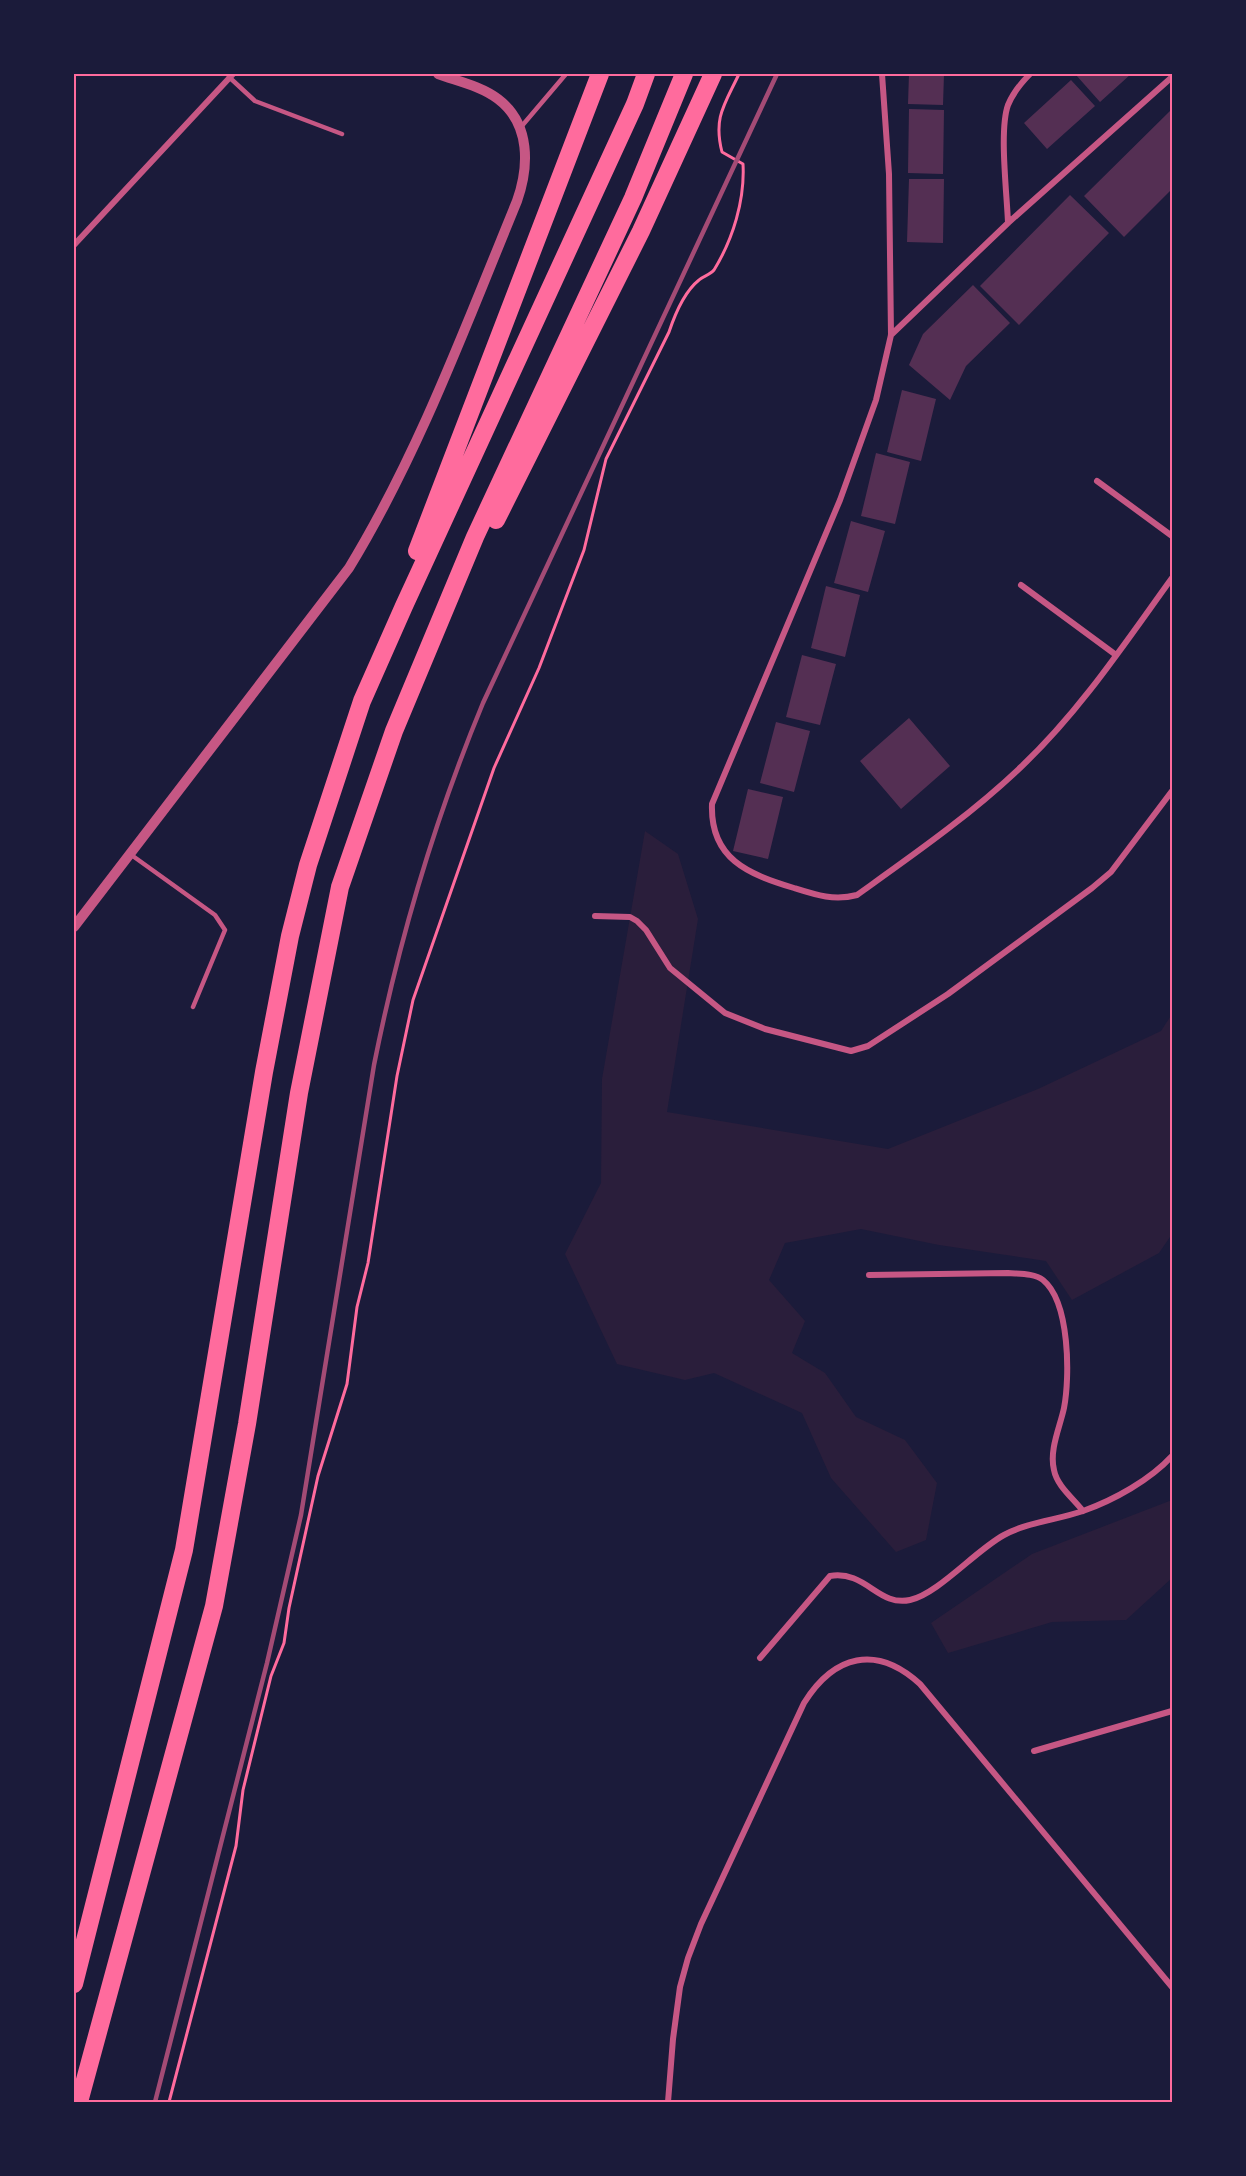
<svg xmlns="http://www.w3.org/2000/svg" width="1246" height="2176" font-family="Inter,sans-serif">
<rect width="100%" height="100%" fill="#1b1b3a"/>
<path fill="#2a1e3b" d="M645 831 678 854 698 919 667 1112 888 1149 1038 1089 1161 1031 1172 1014V1234L1159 1253 1072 1300 1046 1261 939 1245 861 1229 785 1243 769 1280 805 1321 792 1353 825 1373 856 1417 905 1440 937 1483 926 1540 896 1552 831 1478 802 1413 714 1373 685 1380 617 1364 565 1254 601 1183 602 1079Z
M1172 1500V1578L1126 1620 1052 1622 948 1653 931 1623 1032 1554Z"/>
<path fill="#542f53" d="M909 74H944L943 105 908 104Z
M1078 74H1131L1100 102 1076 75Z
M1071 80 1095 106 1047 149 1024 123Z
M909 109 944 110 943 174 908 173Z
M1172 109V189L1124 237 1084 196Z
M909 179H944L943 243 907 242Z
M1070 195 1109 233 1019 325 980 286Z
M973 285 1010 323 966 366 950 400 909 365 923 334Z
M902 390 936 399 921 461 887 452Z
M876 453 910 462 895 524 861 516Z
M851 521 885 531 868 592 834 583Z
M826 586 860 595 845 657 811 648Z
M802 655 836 664 820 725 786 717Z
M909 718 950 766 901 809 860 761Z
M776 722 810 731 794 792 760 783Z
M748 789 783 797 768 859 733 851Z"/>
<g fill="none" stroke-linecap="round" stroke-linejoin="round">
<path stroke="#ff6b9d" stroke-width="3" d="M169 2102 236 1846 243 1790 271 1676 284 1643 289 1608 318 1476 347 1384 357 1307 368 1263 397 1076 413 1000 494 768 539 668 584 550 606 459 669 332C675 314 684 292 699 280 703 276 710 275 714 270 733 239 745 200 743 164L722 152C713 117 725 104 739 74"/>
<path stroke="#c65784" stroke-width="4.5" d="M229 77 255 101 342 134
M521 127 566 74
M130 854 215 915 225 930 193 1007"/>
<path stroke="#c65784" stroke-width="6" d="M882 74 889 174 891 335 876 400 840 500 712 804C710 859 748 874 794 888 816 895 834 901 857 895 913 855 972 814 1022 766 1080 711 1125 643 1172 578
M1008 223C1007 194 999 130 1008 105 1013 93 1021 83 1030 74
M74 245 233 74
M891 335 1008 223 1172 77
M1097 481 1172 536
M1021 585 1116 655
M595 916 630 917 637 921 646 930 670 968 725 1013 765 1029 851 1051 868 1046 948 994 1092 888 1111 872 1172 791
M869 1275 1008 1273C1019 1274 1034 1273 1043 1280 1070 1302 1070 1377 1064 1408 1060 1427 1049 1450 1054 1470 1057 1486 1073 1498 1083 1511
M760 1658 830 1576C866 1570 878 1607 910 1600 938 1594 976 1550 1004 1535 1028 1522 1057 1520 1083 1511 1114 1500 1150 1480 1172 1456
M1034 1751 1172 1711
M668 2102 673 2039 680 1987 688 1958 701 1924 804 1703C834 1655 876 1644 920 1684L1172 1987"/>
<path stroke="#c65784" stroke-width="10" d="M74 927 349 568C419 453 466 325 517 201 529 167 531 124 498 99 481 86 457 81 438 74"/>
<path stroke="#ff6b9d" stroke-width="18" d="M496 520 641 231 713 74
M417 551 600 74
M74 1984 184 1550 264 1072 290 936 308 865 362 701 404 606 635 104 646 74
M79 2102 214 1606 247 1424 299 1093 340 887 394 731 475 537 633 198 684 74"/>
<path stroke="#a44b75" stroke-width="4.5" d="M155 2102 267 1663 301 1515 374 1065C399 940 434 821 483 703L777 74"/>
</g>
<rect width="1246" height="2176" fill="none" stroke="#1b1b3a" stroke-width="150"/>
<rect x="75" y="75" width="1096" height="2026" fill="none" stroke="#ff6b9d" stroke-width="2"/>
</svg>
